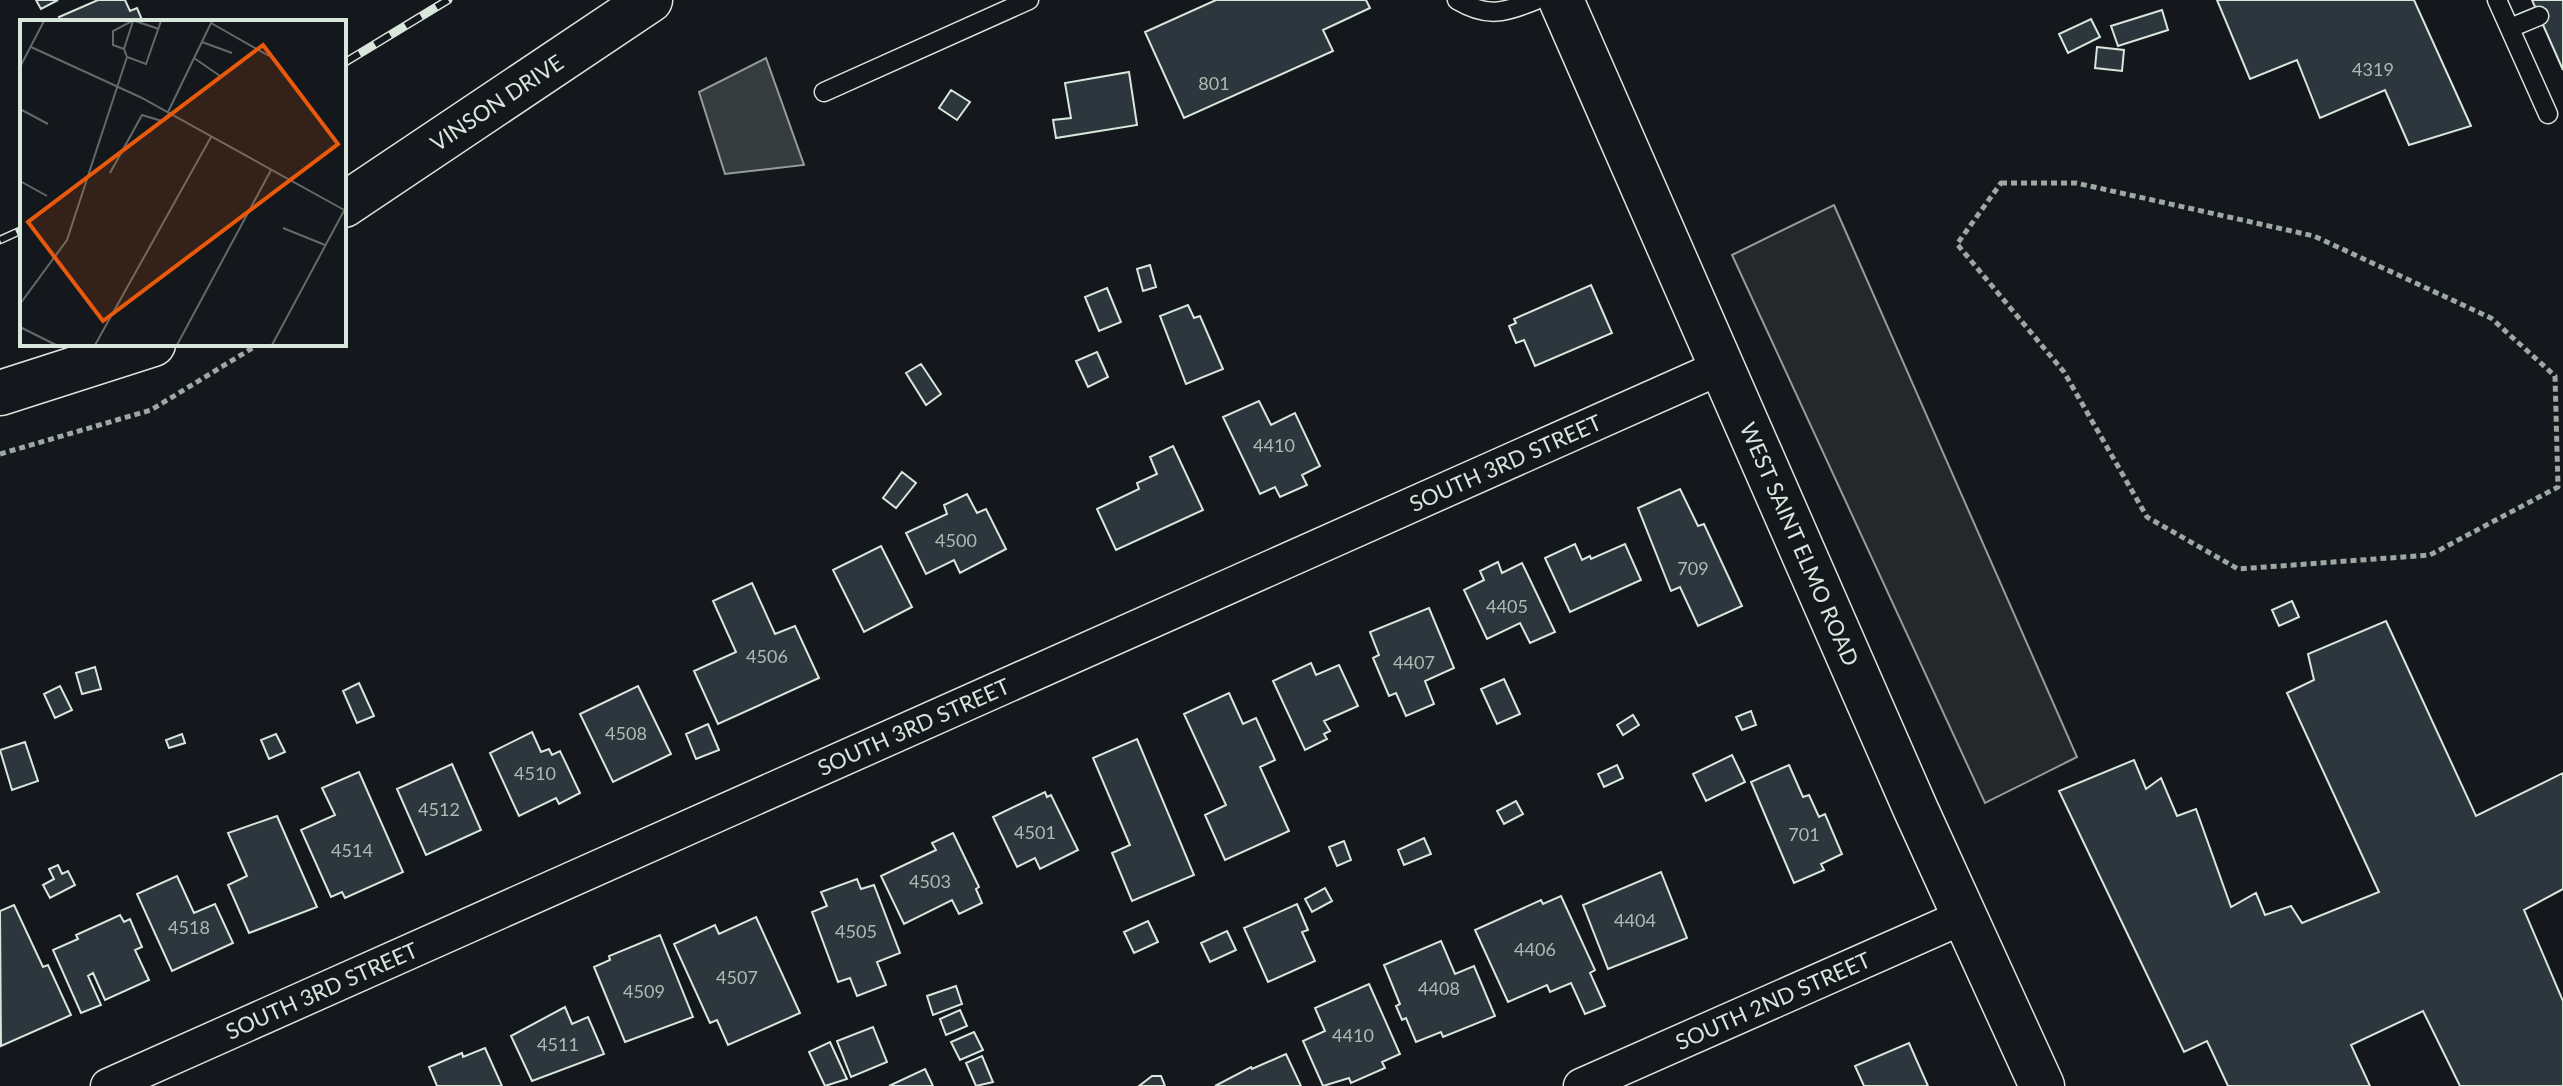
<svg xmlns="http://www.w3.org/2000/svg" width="2563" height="1086" font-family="Lato,sans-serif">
<rect width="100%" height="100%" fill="#14181c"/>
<path fill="#24282b" stroke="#939e99" stroke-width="2" d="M1834 205 2077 757 1985 803 1732 255Z"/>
<path fill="#363b3e" stroke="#939e99" stroke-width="2" d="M766 58 804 165 725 174 699 92Z"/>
<path fill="#2c363c" stroke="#d8e6dc" stroke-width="2" d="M36 0H58L41 9Z
M98 0H125L130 11 137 8 143 22H62L59 17Z
M1216 0H1366L1370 8 1323 30 1333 51 1184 118 1145 32Z
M2217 0H2414L2471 126 2409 145 2385 90 2320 118 2297 60 2250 79Z
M2532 0H2563V70Z
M2162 10 2168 30 2118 46 2111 26Z
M2091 19 2100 37 2068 53 2059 34Z
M2097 47 2124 50 2122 71 2095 68Z
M1129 72 1137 125 1056 138 1053 120 1071 118 1065 83Z
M951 90 970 102 957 120 939 108Z
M1150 265 1156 287 1143 291 1137 269Z
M1591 285 1612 333 1535 366 1524 340 1516 343 1509 326 1516 323 1514 319Z
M1107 288 1121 322 1099 331 1085 297Z
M1188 305 1194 318 1200 316 1223 369 1186 384 1160 316Z
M1097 352 1108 377 1088 387 1076 361Z
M921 364 941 394 926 405 906 373Z
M1259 401 1271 425 1295 413 1320 466 1302 475 1307 485 1280 497 1275 487 1260 494 1223 417Z
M1173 446 1203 510 1116 550 1097 509 1139 489 1137 483 1157 474 1150 457Z
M902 472 916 483 896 508 883 498Z
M1680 489 1698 526 1704 524 1742 606 1698 626 1680 587 1671 591 1638 508Z
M967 494 977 513 986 509 1006 549 960 573 954 560 926 574 906 533 947 514 944 505Z
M1575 544 1582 560 1590 556 1591 559 1625 544 1641 580 1570 612 1545 558Z
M881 546 912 607 864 632 833 570Z
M1498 562 1502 573 1522 563 1555 632 1530 643 1520 623 1487 639 1464 590 1484 580 1480 571Z
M752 583 775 634 795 626 819 678 718 724 694 671 736 652 713 601Z
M2292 601 2299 617 2279 626 2272 610Z
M1429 608 1454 668 1425 681 1434 704 1406 716 1396 693 1389 696 1373 658 1379 655 1370 632Z
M2386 621 2476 816 2563 773V889L2524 910 2563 1001V1086H2460L2423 1011 2351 1045 2370 1086H2228L2207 1041 2184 1052 2059 791 2134 760 2146 789 2161 778 2177 816 2196 809 2231 907 2256 893 2265 915 2291 906 2302 923 2379 892 2287 693 2314 680 2308 654Z
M1311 663 1316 675 1339 665 1358 706 1324 721 1330 731 1324 734 1327 739 1305 750 1273 681Z
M95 667 101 689 82 694 76 673Z
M1504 679 1520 714 1497 724 1481 689Z
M359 683 374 716 357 723 343 691Z
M60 686 72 710 55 718 44 694Z
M638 686 671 754 613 782 580 714Z
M1229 693 1243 724 1256 718 1275 760 1260 767 1289 831 1225 860 1205 815 1226 805 1184 714Z
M1751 711 1756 725 1742 730 1736 717Z
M1633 715 1639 725 1623 735 1617 725Z
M708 724 719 750 696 759 686 734Z
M532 732 541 752 549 749 552 755 560 751 580 793 559 804 556 798 519 816 490 753Z
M182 734 185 743 169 748 166 740Z
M276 734 285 752 269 759 261 740Z
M1137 739 1194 875 1132 901 1112 853 1130 845 1093 758Z
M25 742 38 781 12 790 0 750Z
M1732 755 1745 782 1706 801 1693 774Z
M452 764 481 830 426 855 397 789Z
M1617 765 1623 778 1604 787 1598 774Z
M1789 765 1803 797 1809 795 1819 817 1825 814 1842 854 1821 864 1824 870 1794 883 1751 782Z
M359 772 403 872 345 898 342 892 331 897 301 830 335 815 322 788Z
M1045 792 1047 797 1051 795 1078 850 1040 869 1035 858 1017 867 993 817Z
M1516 801 1523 814 1504 824 1497 811Z
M277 816 317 907 249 933 228 885 247 876 228 833Z
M953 833 979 887 976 889 982 903 959 914 952 900 904 924 881 876 936 850 932 843Z
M1424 838 1431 854 1404 865 1398 850Z
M1344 841 1351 860 1337 866 1329 847Z
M58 865 62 874 68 871 75 885 50 898 43 885 54 879 49 869Z
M1661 872 1687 938 1608 969 1583 905Z
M177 876 194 913 215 904 233 943 172 971 137 894Z
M857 879 861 889 874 885 900 953 877 962 886 985 857 996 850 978 838 982 812 912 827 906 821 892Z
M1325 888 1332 901 1312 912 1305 899Z
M1561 896 1595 970 1590 973 1605 1006 1585 1014 1571 983 1550 992 1547 985 1508 1002 1475 930 1541 900 1543 904Z
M1297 904 1308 930 1302 932 1315 961 1268 982 1244 928Z
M14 905 43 967 48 965 71 1015 1 1046 0 911Z
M120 915 124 922 130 919 142 947 135 950 149 980 105 1000 93 973 88 976 101 1005 81 1013 53 950 78 939 76 935Z
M756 917 800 1013 728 1045 717 1020 710 1023 674 944 715 925 719 934Z
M1148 921 1158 942 1134 953 1124 932Z
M1227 931 1236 950 1210 962 1201 943Z
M660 935 693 1017 625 1042 594 967 610 960 609 956Z
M1441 941 1455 974 1474 966 1495 1016 1443 1037 1441 1032 1416 1042 1406 1018 1402 1020 1396 1006 1400 1004 1384 965Z
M1369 984 1400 1054 1382 1062 1385 1068 1351 1083 1349 1078 1323 1086 1303 1041 1325 1031 1315 1008Z
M956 986 962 1004 933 1015 927 996Z
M565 1007 572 1024 588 1017 604 1054 532 1081 511 1036Z
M960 1010 967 1026 946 1035 940 1019Z
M873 1027 887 1062 851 1077 837 1041Z
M974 1032 983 1050 960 1060 951 1042Z
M830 1042 847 1079 825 1086 809 1052Z
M1909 1043 1928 1086H1864L1855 1066Z
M485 1048 502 1086H437L429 1067 462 1053 463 1057Z
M1286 1054 1301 1086H1215L1251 1067 1252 1069Z
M982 1056 993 1082 976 1086 966 1063Z
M925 1069 933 1086H889Z
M1152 1076H1161L1165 1086H1139Z"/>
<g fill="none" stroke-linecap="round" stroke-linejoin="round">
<defs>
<path id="lane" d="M1457 0C1487 18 1505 13 1536 0
M2497 0 2548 114
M2510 28 2539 16
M824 92 1029 0"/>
<g id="street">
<path id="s1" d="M108 1086 1721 367"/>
<path id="s2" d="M1581 1086 1965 916"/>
</g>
<g id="secondary">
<path id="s3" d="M1561 0 1916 810 2042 1086"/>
<path id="s4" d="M344 205 650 0"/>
<path d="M0 393 153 344"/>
</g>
</defs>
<use href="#lane" stroke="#d8e6dc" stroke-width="21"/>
<use href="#street" stroke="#d8e6dc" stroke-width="37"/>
<use href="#secondary" stroke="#d8e6dc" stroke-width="47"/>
<path stroke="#9da8a2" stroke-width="5" stroke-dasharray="6 4" stroke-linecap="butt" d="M2001 183H2076L2314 236 2491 318 2555 376 2558 487 2430 555 2238 569 2147 517 2064 372 1957 244Z
M0 454 151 410 259 344"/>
<use href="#lane" stroke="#14181c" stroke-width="18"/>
<use href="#street" stroke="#14181c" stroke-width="34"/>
<use href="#secondary" stroke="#14181c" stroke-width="44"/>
<defs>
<path id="rail" d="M344 63 448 0
M0 240 22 230"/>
</defs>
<use href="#rail" stroke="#d8e6dc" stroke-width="9"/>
<use href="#rail" stroke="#14181c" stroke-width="6" stroke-dasharray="18" stroke-linecap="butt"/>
</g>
<g text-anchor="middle" stroke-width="6" stroke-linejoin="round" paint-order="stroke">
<g font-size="18" fill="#adbab4">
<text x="2373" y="76">4319</text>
<text x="1214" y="90">801</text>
<text x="1274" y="452">4410</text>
<text x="956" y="547">4500</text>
<text x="1693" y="575">709</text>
<text x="1507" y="613">4405</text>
<text x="767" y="663">4506</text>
<text x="1414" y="669">4407</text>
<text x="626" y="740">4508</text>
<text x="535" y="780">4510</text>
<text x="439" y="816">4512</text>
<text x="1035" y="839">4501</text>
<text x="1804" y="841">701</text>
<text x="352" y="857">4514</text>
<text x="930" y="888">4503</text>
<text x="1635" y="927">4404</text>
<text x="189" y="934">4518</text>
<text x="856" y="938">4505</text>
<text x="1535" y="956">4406</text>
<text x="737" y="984">4507</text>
<text x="1439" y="995">4408</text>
<text x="644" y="998">4509</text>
<text x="1353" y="1042">4410</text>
<text x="558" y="1051">4511</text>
</g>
<g font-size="22" fill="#d8e6dc" stroke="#14181c">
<text dy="8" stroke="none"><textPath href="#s4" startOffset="184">VINSON DRIVE</textPath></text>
<text dy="8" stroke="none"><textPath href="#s1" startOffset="1530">SOUTH 3RD STREET</textPath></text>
<text dy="8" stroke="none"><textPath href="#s3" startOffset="594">WEST SAINT ELMO ROAD</textPath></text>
<text dy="8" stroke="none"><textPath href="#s1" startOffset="882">SOUTH 3RD STREET</textPath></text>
<text dy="8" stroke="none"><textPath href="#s1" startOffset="234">SOUTH 3RD STREET</textPath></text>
<text dy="8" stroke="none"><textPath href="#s2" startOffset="210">SOUTH 2ND STREET</textPath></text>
</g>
</g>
<g transform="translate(20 20)">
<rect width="326" height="326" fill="#14181c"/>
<path fill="none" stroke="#626a69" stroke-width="2" d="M113 1 104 29 107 37 126 44 141 1M115 1 139 9M191 3 249 36M182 22 212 33M11 27 120 77 326 191M104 29 93 25V11L112 1M174 38 200 56M0 47 24 1M0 89 28 104M148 92 192 1M90 153 122 95 142 101 150 93M0 161 27 176M263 208 305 225M0 284 47 220 107 37M0 307 36 325M75 325 191 117M157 325 251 150M252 325 326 187"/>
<path fill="#e8590c" fill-opacity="0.15" stroke="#e8590c" stroke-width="4" d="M243 25 318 124 83 301 8 202Z"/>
<rect width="326" height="326" fill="none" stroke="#d8e6dc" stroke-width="4"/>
</g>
</svg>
